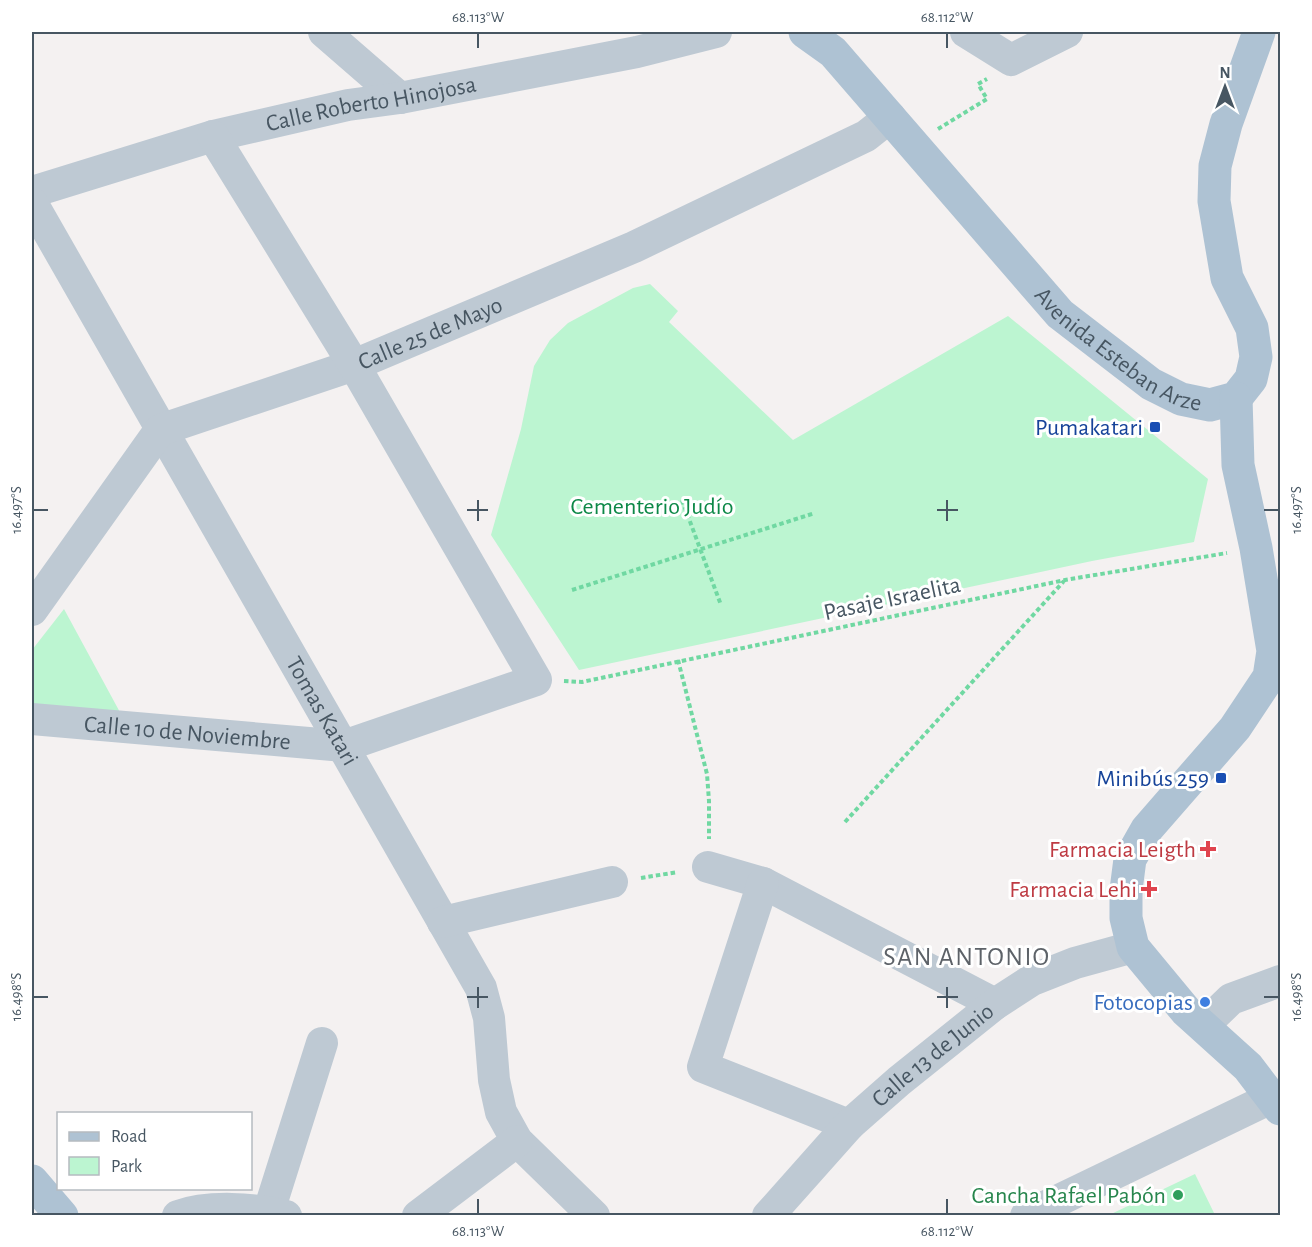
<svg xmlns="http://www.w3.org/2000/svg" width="1312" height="1247" font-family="'Alegreya Sans',sans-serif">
<rect width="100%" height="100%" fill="#f4f1f1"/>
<path fill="#bcf5d1" d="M650 284 678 311 669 322 793 440 1008 316 1208 479 1194 542 1092 561 579 670 491 535 521 429 534 366 550 340 568 323 633 288Z
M64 609 122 716 32 708V650Z
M1195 1174 1215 1215H1109Z"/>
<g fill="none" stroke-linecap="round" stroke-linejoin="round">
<path stroke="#70d8a2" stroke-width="4" stroke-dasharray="4.5 3" stroke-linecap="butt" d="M938 129 987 99 978 84 987 79
M682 500 721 605
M572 590 815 513
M678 660 707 774 709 801V839
M564 681 582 682 1065 580 1227 553
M845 822 1064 581
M641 878 678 872"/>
<g stroke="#bec9d3" stroke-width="32">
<path d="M324 32 400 98"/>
<path d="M966 32 1011 60 1067 32"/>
<path id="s1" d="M32 192 213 136 348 105 400 98 637 52 716 32"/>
<path id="s2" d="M32 203 481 988 489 1018 494 1080 501 1112 517 1141 594 1216"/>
<path id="s3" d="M32 610 160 430 354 365 634 247 866 136 890 117"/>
<path id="s4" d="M32 719 344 746 536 680 354 365 213 136"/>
<path d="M708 867 763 883 995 1004"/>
<path d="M763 883 703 1067 849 1125"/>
<path d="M443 922 612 882"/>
<path d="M1204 1025 1231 999 1280 981"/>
<path d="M269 1211 322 1043"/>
<path d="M178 1216C208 1205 255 1208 286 1216"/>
<path d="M418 1216 517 1141"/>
<path id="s5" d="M768 1216 849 1125 899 1081 995 1004 1032 980 1075 963 1133 947"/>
<path d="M1026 1216 1271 1098"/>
</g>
<g stroke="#aec2d3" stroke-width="33">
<path id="s6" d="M805 32 833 52 1060 314 1151 384 1181 399 1210 405 1236 398 1251 379 1256 357 1252 328 1227 278 1214 201 1215 166 1226 124 1259 32"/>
<path d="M1236 398 1238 465 1256 548 1273 651 1269 677 1235 728 1147 829 1130 859 1126 890V918L1133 947 1186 1011 1248 1067 1280 1109"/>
<path d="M32 1181 62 1216"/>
</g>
</g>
<path fill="none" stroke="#475662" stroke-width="2" d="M478 33V48M947 33V48M478 500V521M947 500V521M33 510H48M467 510H488M937 510H958M1264 510H1279M478 987V1008M947 987V1008M33 997H48M467 997H488M937 997H958M1264 997H1279M478 1199V1214M947 1199V1214"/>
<g fill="#1a4fb4" stroke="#fff" stroke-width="2">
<rect x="1149" y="421" width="12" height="12" rx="3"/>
<rect x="1215" y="772" width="12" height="12" rx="3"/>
</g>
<g fill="#e0444e" stroke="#fff" stroke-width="2">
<path d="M1205 840h6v6h6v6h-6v6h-6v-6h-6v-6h6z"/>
<path d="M1146 880h6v6h6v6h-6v6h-6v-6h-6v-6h6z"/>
</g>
<circle fill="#3f7fe0" stroke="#fff" stroke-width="2" cx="1205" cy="1002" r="6"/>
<circle fill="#2e9e5b" stroke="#fff" stroke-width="2" cx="1178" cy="1195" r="6"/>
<g text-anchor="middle" stroke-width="6" stroke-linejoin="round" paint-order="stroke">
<g font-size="24" fill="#475662" stroke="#fff">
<text dy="8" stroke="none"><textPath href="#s1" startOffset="351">Calle Roberto Hinojosa</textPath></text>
<text dy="8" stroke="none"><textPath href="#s3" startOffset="508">Calle 25 de Mayo</textPath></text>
<text dy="8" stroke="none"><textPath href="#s6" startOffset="450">Avenida Esteban Arze</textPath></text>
<text transform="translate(892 598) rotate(-12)" y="8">Pasaje Israelita</text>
<text dy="8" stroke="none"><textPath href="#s2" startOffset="585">Tomas Katari</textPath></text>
<text dy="8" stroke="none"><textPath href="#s4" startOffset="156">Calle 10 de Noviembre</textPath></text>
<text dy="8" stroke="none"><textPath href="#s5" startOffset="231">Calle 13 de Junio</textPath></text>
</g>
<g font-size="24" fill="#164399" stroke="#fff" text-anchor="end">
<text x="1143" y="435">Pumakatari</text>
<text x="1209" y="786">Minibús 259</text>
</g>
<g font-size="24" fill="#0c8847" stroke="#fff">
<text x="652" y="514">Cementerio Judío</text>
</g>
<g font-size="24" fill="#be3a42" stroke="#fff" text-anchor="end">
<text x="1196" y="857">Farmacia Leigth</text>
<text x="1137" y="897">Farmacia Lehi</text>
</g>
<g font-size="24" fill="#366cbe" stroke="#fff" text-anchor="end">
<text x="1193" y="1010">Fotocopias</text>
</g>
<g font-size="24" fill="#27864d" stroke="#fff" text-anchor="end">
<text x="1166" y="1203">Cancha Rafael Pabón</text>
</g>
<g font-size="26" letter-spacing="1.5" fill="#5d6268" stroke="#fff">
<text x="967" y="965">SAN ANTONIO</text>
</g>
</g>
<rect width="1312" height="1247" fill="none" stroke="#ffffff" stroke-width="66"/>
<rect x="57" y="1112" width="195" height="78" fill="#ffffff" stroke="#b5bbc0" stroke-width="1.5"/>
<rect x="69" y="1132" width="30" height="9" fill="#aec2d3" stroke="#b5bbc0" stroke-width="1.5"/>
<text x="111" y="1142" font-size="18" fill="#475662">Road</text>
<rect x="69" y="1157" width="30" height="18" fill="#bcf5d1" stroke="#b5bbc0" stroke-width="1.5"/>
<text x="111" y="1172" font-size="18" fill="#475662">Park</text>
<g transform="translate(1225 87)" stroke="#ffffff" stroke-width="4.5" paint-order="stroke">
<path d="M0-4.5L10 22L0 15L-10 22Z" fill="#475662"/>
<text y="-9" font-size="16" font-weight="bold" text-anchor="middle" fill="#475662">N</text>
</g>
<rect x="33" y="33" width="1246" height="1181" fill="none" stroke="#475662" stroke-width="2"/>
<g font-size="15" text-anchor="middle" fill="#475662">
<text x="478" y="22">68.113°W</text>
<text x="947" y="22">68.112°W</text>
<text transform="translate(16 510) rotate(-90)" y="5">16.497°S</text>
<text transform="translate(1296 510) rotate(-90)" y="5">16.497°S</text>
<text transform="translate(16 997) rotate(-90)" y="5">16.498°S</text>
<text transform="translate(1296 997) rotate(-90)" y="5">16.498°S</text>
<text x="478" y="1236">68.113°W</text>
<text x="947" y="1236">68.112°W</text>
</g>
</svg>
